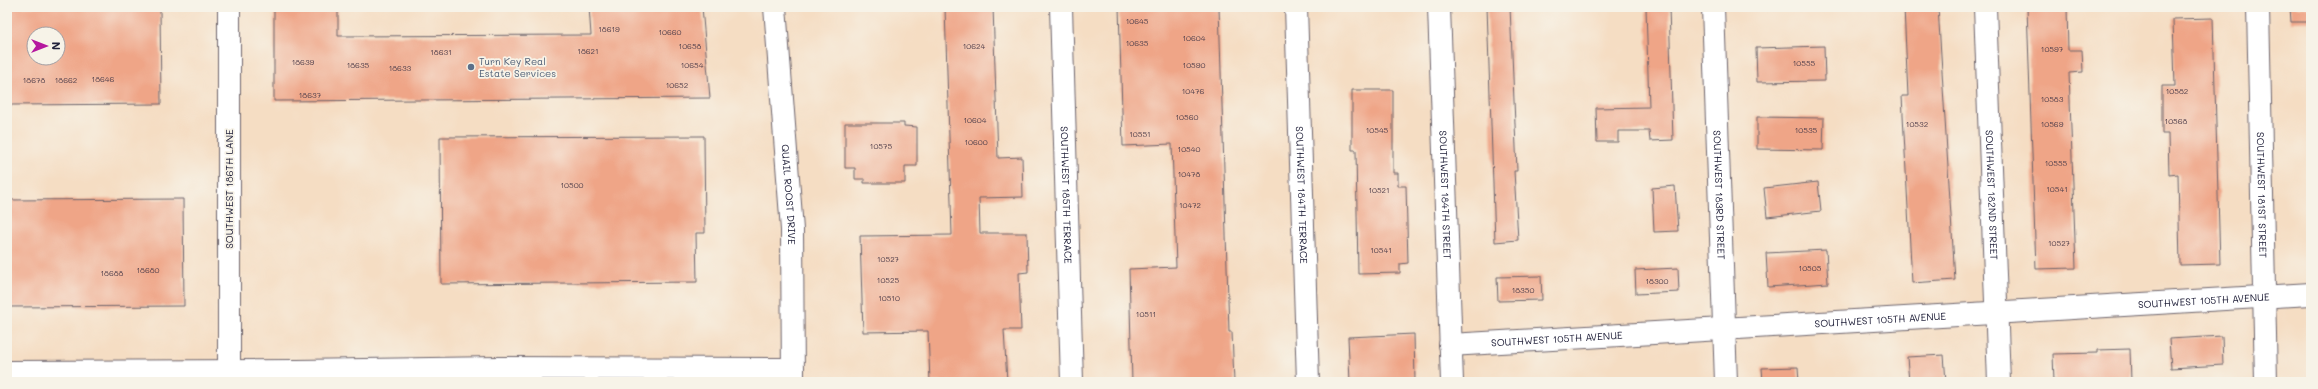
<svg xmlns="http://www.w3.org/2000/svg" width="2318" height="389" font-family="Mali,sans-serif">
<rect width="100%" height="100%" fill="#f7f3e8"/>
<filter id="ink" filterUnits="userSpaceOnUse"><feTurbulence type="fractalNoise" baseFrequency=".025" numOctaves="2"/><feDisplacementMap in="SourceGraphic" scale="8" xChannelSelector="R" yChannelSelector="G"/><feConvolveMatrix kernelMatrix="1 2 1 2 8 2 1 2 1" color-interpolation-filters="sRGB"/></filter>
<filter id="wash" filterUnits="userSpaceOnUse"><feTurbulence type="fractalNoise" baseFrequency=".012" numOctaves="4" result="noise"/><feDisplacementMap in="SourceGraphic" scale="16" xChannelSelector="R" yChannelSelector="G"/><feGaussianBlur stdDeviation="0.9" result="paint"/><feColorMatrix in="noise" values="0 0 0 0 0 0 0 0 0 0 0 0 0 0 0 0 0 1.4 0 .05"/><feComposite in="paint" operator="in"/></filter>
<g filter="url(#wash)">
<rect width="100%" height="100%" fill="#f5ddc3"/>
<g id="blocks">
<path fill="#efa587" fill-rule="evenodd" d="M7 7H160L161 104 7 105ZM34 34H58V58H34Z
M274 7H338V36L591 35 589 7H702L710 98 274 101Z
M945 7H993L998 158 1022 157 1023 197 979 198 980 233H1027L1028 272 1019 273 1021 330H1004L1007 382H930L928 331 863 332 860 236 952 235Z
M1119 7H1219L1229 332H1232L1234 382H1132L1129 269 1176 267 1172 144 1123 146Z
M1487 7H1510L1517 171H1514L1518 240 1495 242Z
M1646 7H1669L1673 140 1650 141 1649 131H1618V142H1597L1596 108 1649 107Z
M1904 7H1938L1955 280 1912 283 1902 96H1908Z
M2027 7H2067L2068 50H2082L2083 72 2069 73 2076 268 2036 269Z
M2290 7H2311V22H2291Z
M2213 18 2220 264 2180 265 2178 174 2169 175 2168 134H2162V86H2175L2173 19Z
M1824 46 1825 81 1757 82 1756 48Z
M1352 90H1393V173H1398V186H1406L1408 263 1400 264V273L1358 274 1356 150H1352Z
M1757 117 1824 118 1823 150 1757 149Z
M845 123H904V126L917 127V166H905V183H864V179H855V168H845Z
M704 136 705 233H696L697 282 441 284 440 137Z
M1818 182 1821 211 1767 217 1764 188Z
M1675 186 1678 231 1654 232 1652 188Z
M183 199 184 306 7 307V200Z
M1826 250 1828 283 1768 287 1766 253Z
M1678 268 1679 292 1636 294 1635 270Z
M1541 276 1542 300 1498 301 1497 277Z
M1414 334 1415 382H1350L1348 337Z
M2222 336 2223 365 2171 368 2169 339Z
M2130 349 2131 382H2054L2053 354 2097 353V350Z
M1944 355 1946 382H1909L1907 357Z
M1798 367 1799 382H1763L1762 368Z"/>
</g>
</g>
<g filter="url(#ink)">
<use href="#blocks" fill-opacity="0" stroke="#6c636b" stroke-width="1"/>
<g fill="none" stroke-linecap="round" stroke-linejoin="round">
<defs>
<g id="minor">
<path id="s1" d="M1061 7 1072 382"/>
<path id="s2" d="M1296 7 1308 382"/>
<path id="s3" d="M1713 7 1726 382"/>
<path id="s4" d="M1985 7 1999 382"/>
<path id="s5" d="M2258 7 2266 382"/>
<path id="s6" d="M1450 345 2311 294"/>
<path d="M229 371V7"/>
<path d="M7 372 297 371 498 368 793 369"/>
</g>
<g id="major">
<path id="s7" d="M775 7 792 230 793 382"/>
<path id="s8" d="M1439 7 1452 382"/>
</g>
</defs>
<use href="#minor" stroke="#6c636b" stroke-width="24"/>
<use href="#major" stroke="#6c636b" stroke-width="24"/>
<use href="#minor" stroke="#fff" stroke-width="22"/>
<use href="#major" stroke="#fff" stroke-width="22"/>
</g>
</g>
<circle fill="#5c6f8a" stroke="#f7f3e8" stroke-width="1.5" cx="471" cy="67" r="4"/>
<g text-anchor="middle" stroke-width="3.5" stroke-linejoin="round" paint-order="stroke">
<g font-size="8" fill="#55434e">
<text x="1137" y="24">10645</text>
<text x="609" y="32">18619</text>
<text x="670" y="35">10660</text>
<text x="1194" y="41">10604</text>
<text x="1137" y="46">10635</text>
<text x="690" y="49">10658</text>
<text x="974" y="49">10624</text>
<text x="2052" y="52">10597</text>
<text x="588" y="54">18621</text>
<text x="441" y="55">18631</text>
<text x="303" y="65">18639</text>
<text x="1804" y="66">10555</text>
<text x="358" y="68">18635</text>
<text x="692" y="68">10654</text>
<text x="1194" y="68">10590</text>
<text x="400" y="71">18633</text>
<text x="103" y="82">18646</text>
<text x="34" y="83">18678</text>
<text x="66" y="83">18662</text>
<text x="677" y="88">10652</text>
<text x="1193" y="94">10476</text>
<text x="2177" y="94">10582</text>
<text x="310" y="98">18637</text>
<text x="2052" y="102">10583</text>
<text x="1187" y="120">10560</text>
<text x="975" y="123">10604</text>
<text x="2176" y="124">10568</text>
<text x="1917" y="127">10532</text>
<text x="2052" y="127">10569</text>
<text x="1377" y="133">10545</text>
<text x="1806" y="133">10535</text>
<text x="1140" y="137">10551</text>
<text x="976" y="145">10600</text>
<text x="881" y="149">10575</text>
<text x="1189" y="152">10540</text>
<text x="2056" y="166">10555</text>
<text x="1189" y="177">10478</text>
<text x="572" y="188">10500</text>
<text x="2057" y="192">10541</text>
<text x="1379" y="193">10521</text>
<text x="1190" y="208">10472</text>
<text x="2059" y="246">10527</text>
<text x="1381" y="253">10541</text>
<text x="888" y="262">10527</text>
<text x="1810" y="271">10505</text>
<text x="148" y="273">18680</text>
<text x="112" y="276">18688</text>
<text x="888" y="283">10525</text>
<text x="1657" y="284">18300</text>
<text x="1523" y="293">18350</text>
<text x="889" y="301">10510</text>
<text x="1146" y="317">10511</text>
</g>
<g font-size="10" fill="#4e5e75" stroke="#f7f3e8" text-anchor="start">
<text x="479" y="65">Turn Key Real<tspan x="479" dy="12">Estate Services</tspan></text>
</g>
<g font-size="10" fill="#22223b" stroke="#f7f3e8">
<text transform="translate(229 189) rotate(-90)" y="4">SOUTHWEST 186TH LANE</text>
<text dy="4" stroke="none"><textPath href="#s7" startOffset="188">QUAIL ROOST DRIVE</textPath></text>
<text dy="4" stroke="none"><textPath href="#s1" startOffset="188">SOUTHWEST 185TH TERRACE</textPath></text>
<text dy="4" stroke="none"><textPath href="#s8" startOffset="188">SOUTHWEST 184TH STREET</textPath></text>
<text dy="4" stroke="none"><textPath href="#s4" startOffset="188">SOUTHWEST 182ND STREET</textPath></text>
<text dy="4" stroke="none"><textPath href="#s2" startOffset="188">SOUTHWEST 184TH TERRACE</textPath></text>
<text dy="4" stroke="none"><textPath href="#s3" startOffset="188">SOUTHWEST 183RD STREET</textPath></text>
<text dy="4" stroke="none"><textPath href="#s5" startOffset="188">SOUTHWEST 181ST STREET</textPath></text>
<text dy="4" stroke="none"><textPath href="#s6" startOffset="755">SOUTHWEST 105TH AVENUE</textPath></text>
<text dy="4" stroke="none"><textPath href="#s6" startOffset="431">SOUTHWEST 105TH AVENUE</textPath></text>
<text dy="4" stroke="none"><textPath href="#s6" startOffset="107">SOUTHWEST 105TH AVENUE</textPath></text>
</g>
</g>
<rect width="2318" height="389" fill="none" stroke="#f7f3e8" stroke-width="24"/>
<g transform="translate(46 46) rotate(90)"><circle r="19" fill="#f7f3e8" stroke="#a29fa3"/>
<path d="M0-3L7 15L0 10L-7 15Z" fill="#b5179e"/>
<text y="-6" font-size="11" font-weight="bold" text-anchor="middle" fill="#22223b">N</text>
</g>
</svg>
